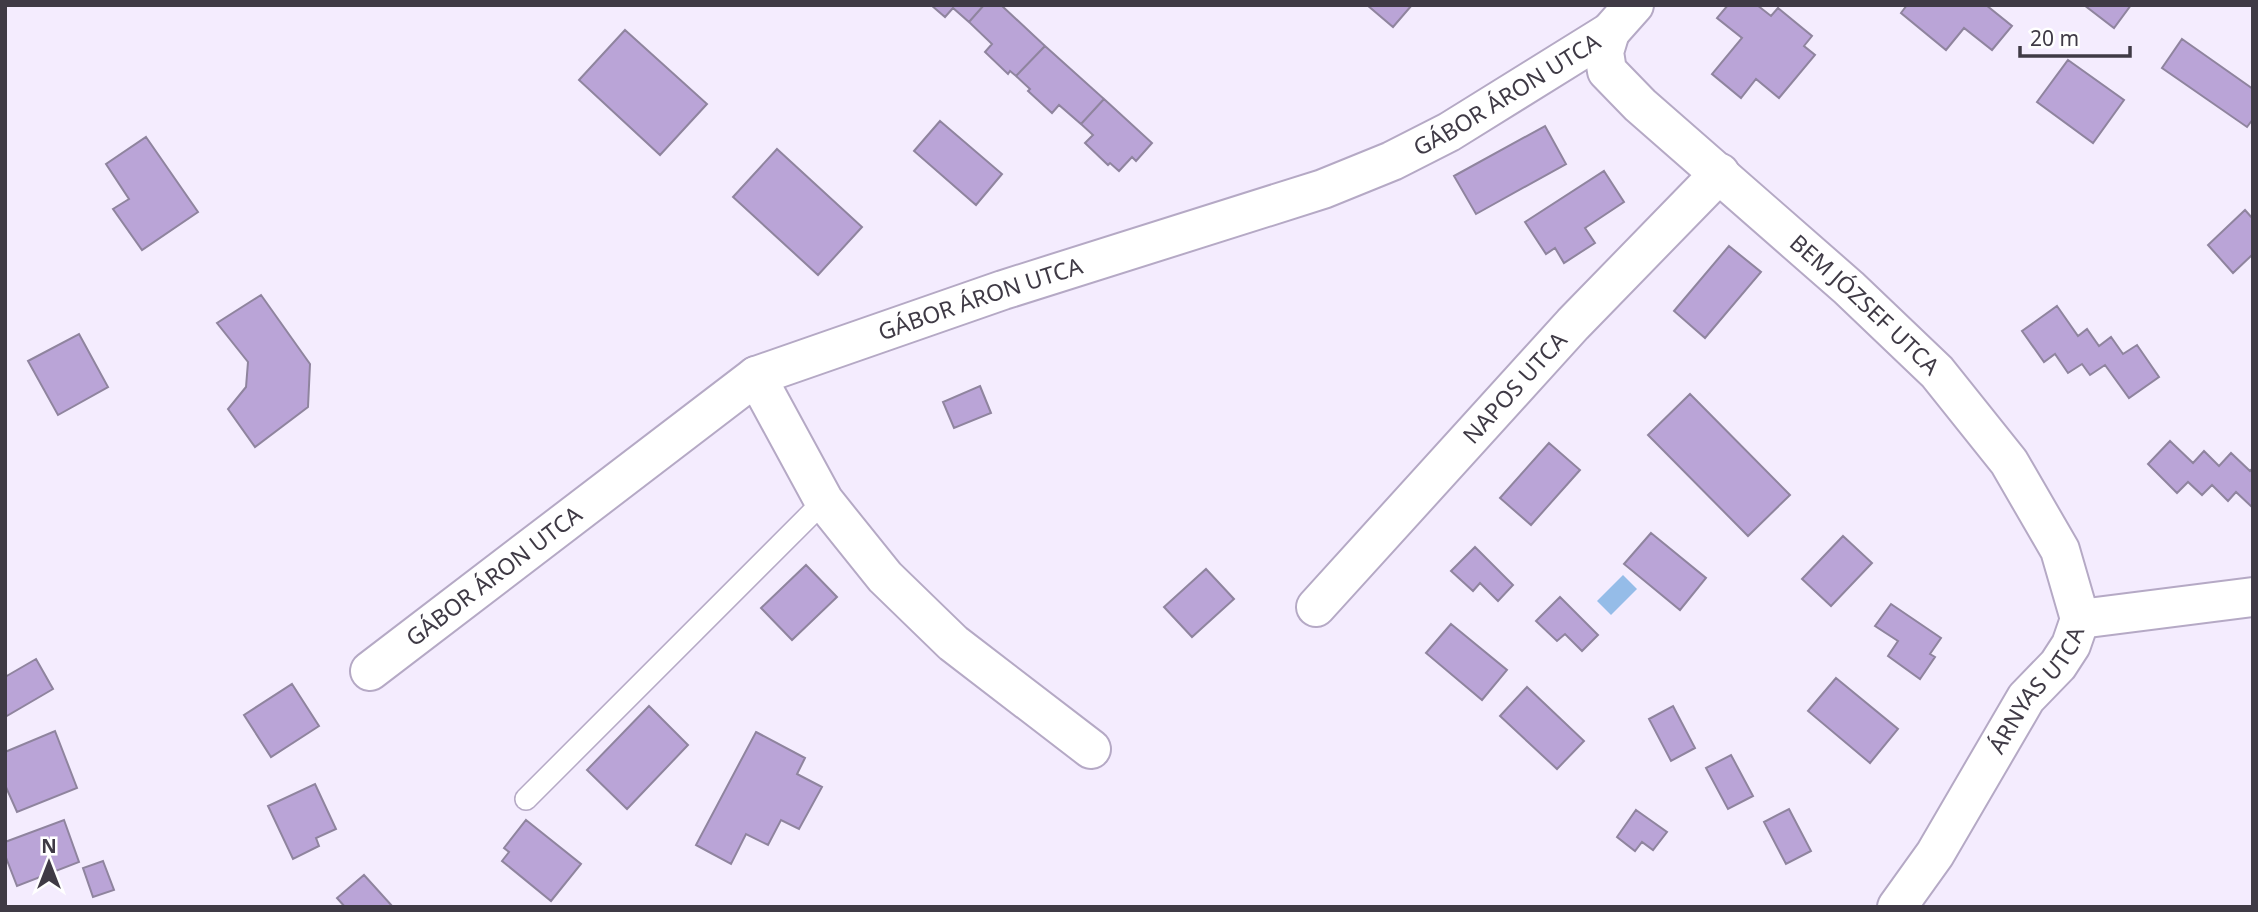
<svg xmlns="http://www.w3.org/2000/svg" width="2258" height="912" font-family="'Noto Sans',sans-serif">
<rect width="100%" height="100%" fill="#f4ecfe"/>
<path fill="#95bce8" d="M1623 575 1637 589 1611 615 1597 601Z"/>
<path fill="#baa4d7" stroke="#8f849e" stroke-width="2" d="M931 5H984L969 22 953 8 945 17Z
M984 5H1001L1045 46 1016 76 1010 71 1008 74 985 52 992 44 969 22Z
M1367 5H1412L1393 27Z
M1728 5H1757L1771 16 1778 8 1812 36 1804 46 1815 55 1779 98 1756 79 1741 98 1712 74 1742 38 1717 18Z
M1907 5H1986L2012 26 1992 50 1964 28 1946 50 1901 13Z
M2084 5H2131L2114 28Z
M625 30 707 104 660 155 579 80Z
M2182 39 2253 89V119L2247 127 2162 68Z
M1045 46 1104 99 1081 124 1059 105 1052 113 1028 91 1030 89 1016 76Z
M2068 60 2124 100 2093 143 2037 102Z
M1104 99 1152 143 1136 161 1132 157 1119 171 1110 163 1108 165 1085 143 1093 135 1081 124Z
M940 121 1002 174 976 205 914 151Z
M1545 126 1566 164 1476 214 1454 176Z
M146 137 198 212 142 250 113 209 129 199 106 164Z
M777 149 862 227 818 275 733 197Z
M1604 171 1624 202 1585 228 1595 243 1564 263 1555 248 1546 254 1525 222Z
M2245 210 2253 219V254L2233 273 2208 245Z
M1729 246 1761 272 1705 338 1674 311Z
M261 295 310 364 308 407 255 447 228 409 246 387 248 362 217 323Z
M2057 306 2078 336 2087 329 2099 346 2111 337 2123 354 2137 345 2159 377 2129 398 2105 365 2090 375 2082 364 2068 373 2055 354 2044 362 2022 331Z
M79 334 108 387 58 415 28 361Z
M980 386 991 413 954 428 943 402Z
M1690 394 1790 495 1748 536 1648 435Z
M2170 441 2193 463 2204 451 2219 466 2231 453 2250 471 2253 468V508L2236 492 2228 501 2212 485 2202 495 2188 482 2177 493 2148 464Z
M1549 443 1580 470 1531 525 1500 498Z
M1651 533 1706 578 1680 610 1624 564Z
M1843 536 1872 563 1831 606 1802 579Z
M1475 547 1513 585 1498 601 1480 583 1473 591 1451 571Z
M806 565 837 597 792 640 761 608Z
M1206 569 1234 599 1192 637 1164 607Z
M1560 597 1598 635 1582 651 1565 634 1557 641 1536 621Z
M1891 604 1941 638 1930 654 1935 657 1920 679 1888 656 1898 641 1875 626Z
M1451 624 1507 670 1482 700 1426 653Z
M36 659 53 689 5 717V677Z
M1836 678 1898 729 1870 763 1808 711Z
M292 684 319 726 271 757 244 715Z
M1527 687 1584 741 1557 769 1500 716Z
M649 706 688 745 627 809 587 770Z
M1673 706 1695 748 1671 761 1649 719Z
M55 731 77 788 17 812 5 785V752Z
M756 732 805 758 797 774 822 787 799 829 781 820 768 845 746 834 731 864 696 845Z
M1731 755 1753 796 1728 809 1706 768Z
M315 784 336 829 316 838 319 846 293 859 268 806Z
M1789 809 1811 851 1786 864 1764 822Z
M1636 810 1667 832 1653 850 1642 842 1635 851 1617 837Z
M64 820 79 862 17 886 5 855V842Z
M526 820 581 864 551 901 502 861 509 852 504 848Z
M103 861 114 890 93 897 83 868Z
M364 875 393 907H345L337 898Z"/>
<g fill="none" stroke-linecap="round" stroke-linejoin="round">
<defs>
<path id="lane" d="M526 799 824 501"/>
<g id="street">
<path id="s1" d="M1610 32 1604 52 1607 71 1640 105 1849 288 1937 372 2009 462 2060 550 2080 619"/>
<path d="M756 376 824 501 885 577 953 643 1091 749"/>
<path id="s2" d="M1316 607 1573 324 1720 173"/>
<path d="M2080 619 2253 597"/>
<path id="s3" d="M370 671 756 376 1003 290 1323 189 1392 161 1449 132 1610 32 1634 5"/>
<path id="s4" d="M1897 907 1935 854 2026 698 2058 665 2071 645 2080 619"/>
</g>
</defs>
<use href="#lane" stroke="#b5a9c5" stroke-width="24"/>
<use href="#street" stroke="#b5a9c5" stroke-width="42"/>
<use href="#lane" stroke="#fff" stroke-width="21"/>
<use href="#street" stroke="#fff" stroke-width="38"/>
</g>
<g text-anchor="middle" stroke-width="5" stroke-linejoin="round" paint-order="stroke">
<g font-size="23" fill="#3f3a45" stroke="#fff">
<text dy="8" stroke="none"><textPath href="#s3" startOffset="1290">GÁBOR ÁRON UTCA</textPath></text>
<text dy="8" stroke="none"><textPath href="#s3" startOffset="723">GÁBOR ÁRON UTCA</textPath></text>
<text dy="8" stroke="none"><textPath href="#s1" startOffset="388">BEM JÓZSEF UTCA</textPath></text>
<text dy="8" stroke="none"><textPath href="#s2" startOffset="296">NAPOS UTCA</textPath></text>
<text dy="8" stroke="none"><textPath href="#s3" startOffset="156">GÁBOR ÁRON UTCA</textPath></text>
<text dy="8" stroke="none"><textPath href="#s4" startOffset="259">ÁRNYAS UTCA</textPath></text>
</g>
</g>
<rect width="2258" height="912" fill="none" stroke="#3f3a45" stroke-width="14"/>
<g transform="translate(49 863)" stroke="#ffffff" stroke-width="5" paint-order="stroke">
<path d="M0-5L12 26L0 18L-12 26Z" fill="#3f3a45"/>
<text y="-10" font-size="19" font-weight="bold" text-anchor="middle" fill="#3f3a45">N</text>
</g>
<path d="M2020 46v10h110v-10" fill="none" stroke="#3f3a45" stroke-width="3.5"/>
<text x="2030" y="46" font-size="21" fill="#3f3a45" stroke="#ffffff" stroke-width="5" paint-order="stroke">20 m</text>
</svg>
